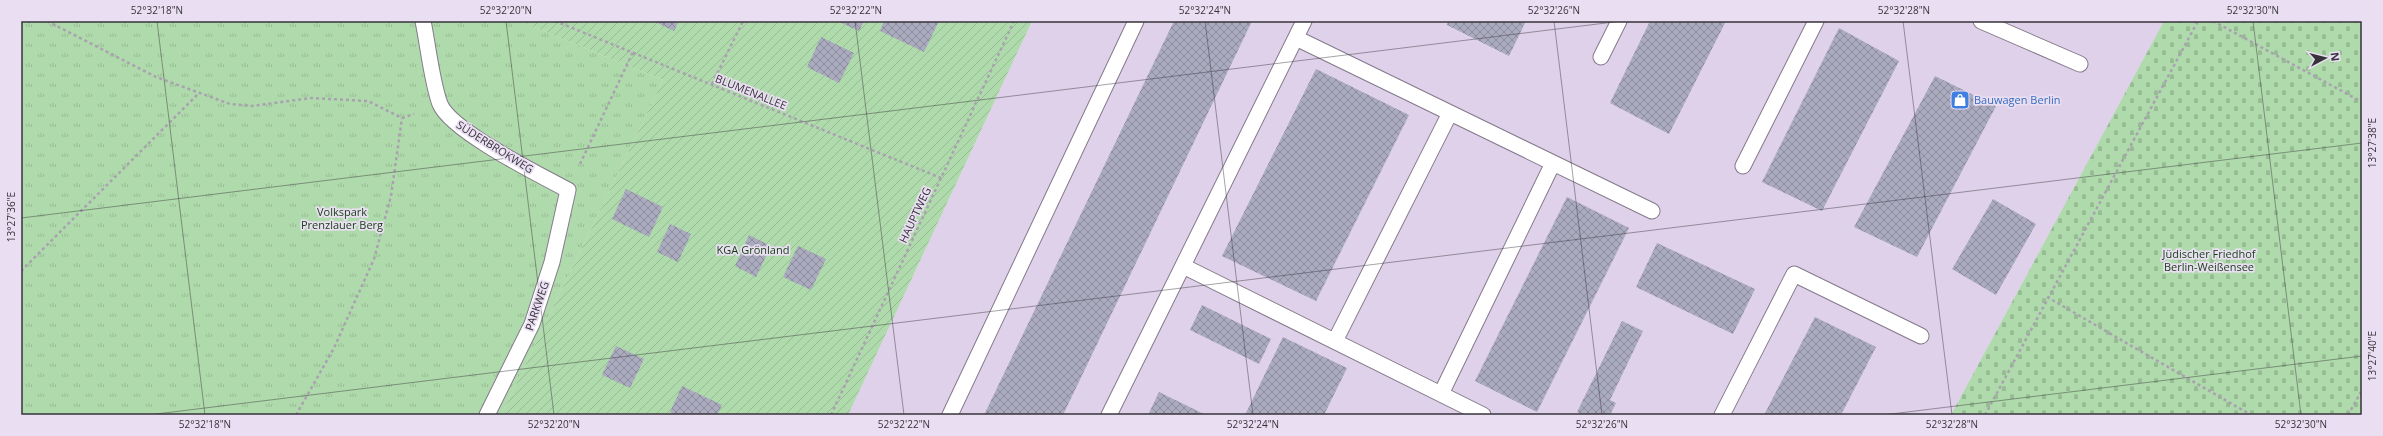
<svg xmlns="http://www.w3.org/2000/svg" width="2383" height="436" font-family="'Open Sans',sans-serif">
<defs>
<pattern id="cemetery-stones" width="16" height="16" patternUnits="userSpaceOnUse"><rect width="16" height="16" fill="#afdaab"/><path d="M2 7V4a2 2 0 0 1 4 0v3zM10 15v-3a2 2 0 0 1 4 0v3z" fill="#97bc94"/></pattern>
<pattern id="park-tufts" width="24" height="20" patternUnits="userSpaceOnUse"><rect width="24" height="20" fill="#afdaab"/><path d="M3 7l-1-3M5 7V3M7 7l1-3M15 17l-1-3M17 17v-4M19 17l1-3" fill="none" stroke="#97bc94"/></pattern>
<pattern id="garden-furrows" width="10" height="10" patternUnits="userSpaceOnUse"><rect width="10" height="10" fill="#afdaab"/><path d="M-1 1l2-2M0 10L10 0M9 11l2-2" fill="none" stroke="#97bc94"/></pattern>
<pattern id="building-cross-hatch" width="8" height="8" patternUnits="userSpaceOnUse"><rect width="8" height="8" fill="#ababbf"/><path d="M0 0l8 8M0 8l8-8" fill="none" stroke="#8c8c9c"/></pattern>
</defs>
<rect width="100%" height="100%" fill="#eadff2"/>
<path fill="#dfd1e9" d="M1032 21H2164L1951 415H848Z"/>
<path fill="url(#cemetery-stones)" d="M2164 21H2362V415H1951Z"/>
<path fill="url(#park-tufts)" d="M21 21H519L663 80 501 415H21Z"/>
<path fill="url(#garden-furrows)" d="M519 21H1032L848 415H501L663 80Z"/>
<path fill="url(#building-cross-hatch)" d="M653 21H679L674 31Z
M837 21H864L859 31Z
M884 21H939L924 52 880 31Z
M1174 21H1252L1063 415H984Z
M1448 21H1526L1509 56 1447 25Z
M1650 21H1726L1669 134 1610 103Z
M1839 28 1899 61 1822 211 1762 182Z
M821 37 854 53 839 83 807 67Z
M1316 69 1409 115 1316 301 1222 256Z
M1935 76 1996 106 1917 257 1854 227Z
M626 189 663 207 649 237 612 219Z
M1567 197 1629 228 1537 412 1475 381Z
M1993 199 2036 224 1996 295 1952 269Z
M670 224 691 234 678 262 657 252Z
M749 235 771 246 756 277 735 266Z
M1657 243 1755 289 1733 334 1636 287Z
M798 246 826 259 811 290 783 277Z
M1202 305 1271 339 1259 364 1190 330Z
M1815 317 1876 347 1841 415H1764Z
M1622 321 1643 331 1610 400 1616 403 1610 415H1584L1577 412Z
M1283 337 1347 368 1324 415H1245Z
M616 346 644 359 630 388 602 375Z
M682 386 722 405 717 415H675L670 412Z
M1159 392 1206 415H1148Z"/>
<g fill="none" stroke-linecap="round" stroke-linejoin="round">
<defs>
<path id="lane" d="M423 21C428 45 432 83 440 104 451 131 540 175 568 190L552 262 532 324 487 415
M1981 21 2080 64
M1296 38 1652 211
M1601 57 1619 21
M1743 166 1816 21
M1183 266 1483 415
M1335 341 1450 113
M1441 394 1553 163
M950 415 1136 21
M1109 415 1304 21
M1722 415 1794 274 1921 336"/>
</defs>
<use href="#lane" stroke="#847a8b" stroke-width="17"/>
<path stroke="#aaa1b0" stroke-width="2.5" stroke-dasharray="3 3" stroke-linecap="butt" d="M47 21 156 77 230 104 252 106 311 98 368 101 402 118 414 114
M555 21 941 178
M2213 21 2362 102
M712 84 743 21
M580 164 633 52
M21 271 198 94
M2047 297 2251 415
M296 415 334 348 374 259 391 196 402 118
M831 415 1014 21
M1985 415 2198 21
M2348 415 2362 390"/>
<use href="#lane" stroke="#fff" stroke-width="15"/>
</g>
<path fill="none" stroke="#37333b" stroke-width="1" stroke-opacity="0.45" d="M157 21 205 415M506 21 554 415M855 21 904 415M1205 21 1253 415M1554 21 1602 415M1903 21 1952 415M2253 21 2301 415M21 218 1622 21M148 415 2362 143M1883 415 2362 356"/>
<defs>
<symbol id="shop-square" viewBox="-11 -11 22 22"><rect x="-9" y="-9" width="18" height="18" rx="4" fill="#3f7fe0" stroke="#eadff2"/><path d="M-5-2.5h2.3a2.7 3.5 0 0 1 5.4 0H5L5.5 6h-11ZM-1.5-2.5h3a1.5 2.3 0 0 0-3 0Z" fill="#fff"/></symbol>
</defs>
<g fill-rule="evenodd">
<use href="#shop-square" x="1949" y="89" width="22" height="22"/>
</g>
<g text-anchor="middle" stroke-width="3.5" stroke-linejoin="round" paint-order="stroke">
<g font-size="11" fill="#37333b" stroke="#eadff2">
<text transform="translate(751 92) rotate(22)" y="4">BLUMENALLEE</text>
<text transform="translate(495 147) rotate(32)" y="4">SÜDERBROKWEG</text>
<text transform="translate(915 215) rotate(-65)" y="4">HAUPTWEG</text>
<text transform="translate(537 306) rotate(-71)" y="4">PARKWEG</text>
</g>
<g font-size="11" fill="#366cbe" stroke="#eadff2" text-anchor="start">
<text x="1974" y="104">Bauwagen Berlin</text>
</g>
<g font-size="11" fill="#123e10" stroke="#eadff2">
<text x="342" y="216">Volkspark<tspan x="342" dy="13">Prenzlauer Berg</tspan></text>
<text x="753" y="254">KGA Grönland</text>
<text x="2209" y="258">Jüdischer Friedhof<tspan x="2209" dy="13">Berlin-Weißensee</tspan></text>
</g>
</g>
<rect width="2383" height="436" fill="none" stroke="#eadff2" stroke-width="44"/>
<g transform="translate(2325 58) rotate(83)" stroke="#eadff2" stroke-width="3" paint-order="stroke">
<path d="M0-3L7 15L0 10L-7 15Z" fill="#37333b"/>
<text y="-6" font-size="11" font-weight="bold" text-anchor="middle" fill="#37333b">N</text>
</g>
<rect x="22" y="22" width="2339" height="392" fill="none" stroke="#37333b" stroke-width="1.5"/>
<g font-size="10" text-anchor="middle" fill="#37333b">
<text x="157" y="14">52°32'18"N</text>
<text x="506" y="14">52°32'20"N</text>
<text x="856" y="14">52°32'22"N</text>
<text x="1205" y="14">52°32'24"N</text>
<text x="1554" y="14">52°32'26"N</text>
<text x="1904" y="14">52°32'28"N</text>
<text x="2253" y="14">52°32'30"N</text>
<text transform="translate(2372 143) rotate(-90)" y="4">13°27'38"E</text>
<text transform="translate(11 217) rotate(-90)" y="4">13°27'36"E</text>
<text transform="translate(2372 356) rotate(-90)" y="4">13°27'40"E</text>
<text x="205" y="428">52°32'18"N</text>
<text x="554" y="428">52°32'20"N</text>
<text x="904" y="428">52°32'22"N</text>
<text x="1253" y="428">52°32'24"N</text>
<text x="1602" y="428">52°32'26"N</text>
<text x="1952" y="428">52°32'28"N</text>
<text x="2301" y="428">52°32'30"N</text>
</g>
</svg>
